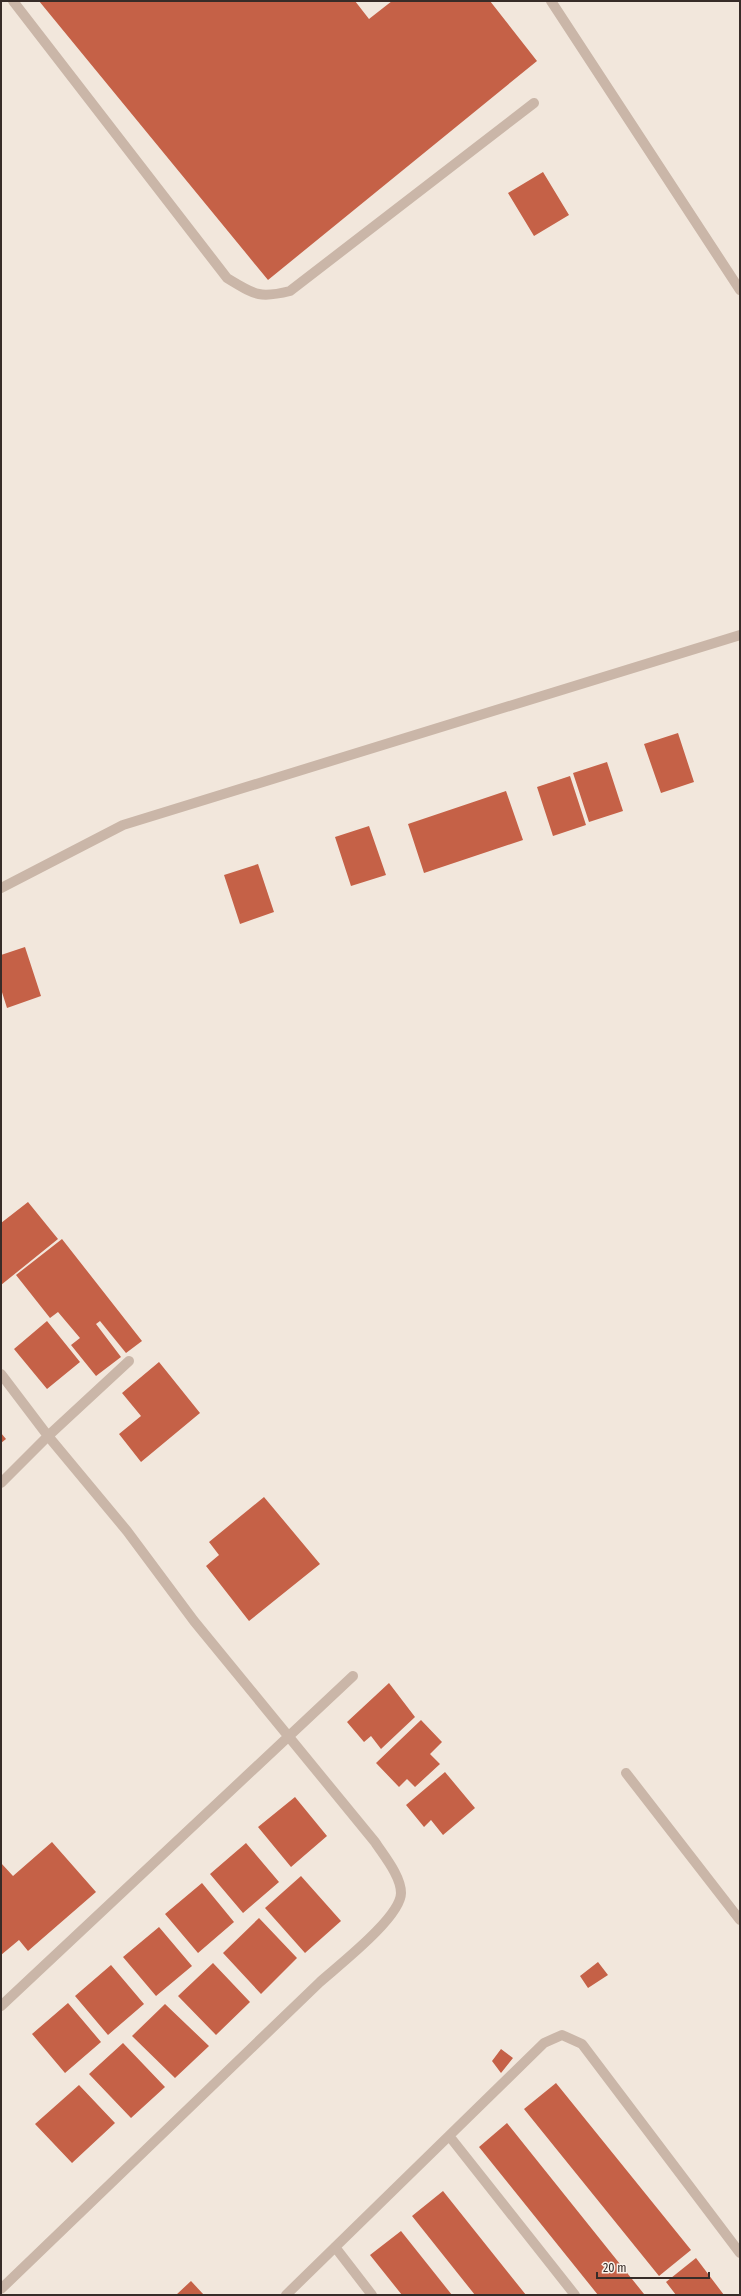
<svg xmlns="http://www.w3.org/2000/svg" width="741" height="2296" font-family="'Fira Sans Condensed',sans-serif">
<rect width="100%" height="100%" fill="#f2e7dc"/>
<path fill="#c56147" d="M39 1H355L369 19 392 1H490L537 61 268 280Z
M543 172 569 215 534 236 508 193Z
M678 733 694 782 661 793 644 744Z
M607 762 623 811 589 822 573 773Z
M570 776 586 825 553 836 537 787Z
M506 791 523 840 424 873 408 824Z
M369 826 386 875 351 886 335 837Z
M258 864 274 912 240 924 224 875Z
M25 947 41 996 7 1008 1 989V955Z
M28 1202 58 1239 1 1285V1223Z
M62 1239 142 1341 126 1353 100 1321 96 1324 121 1357 96 1376 71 1345 80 1338 58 1312 50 1318 16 1275Z
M47 1321 80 1362 47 1389 14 1349Z
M159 1362 200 1413 141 1462 119 1434 141 1416 122 1393Z
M1 1433 6 1439 1 1443Z
M264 1497 320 1564 249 1621 206 1566 219 1555 209 1542Z
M389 1683 415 1717 381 1749 371 1736 364 1742 347 1722Z
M421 1720 442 1742 430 1754 440 1764 415 1787 407 1779 399 1787 376 1763Z
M445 1772 475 1808 443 1835 431 1820 424 1827 406 1805Z
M295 1797 327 1836 291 1867 258 1827Z
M52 1842 96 1892 28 1951 19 1940 1 1955V1863L13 1876Z
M246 1843 279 1882 243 1913 210 1874Z
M301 1876 341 1921 305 1953 265 1908Z
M202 1883 234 1922 198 1953 165 1914Z
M259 1918 297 1958 261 1994 223 1953Z
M159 1927 192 1966 156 1996 123 1957Z
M598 1962 608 1975 588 1988 580 1976Z
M213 1963 250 2002 216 2035 178 1996Z
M111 1965 144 2004 108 2035 75 1996Z
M68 2003 101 2042 65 2073 32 2034Z
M165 2004 209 2046 175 2078 132 2036Z
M123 2043 165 2087 131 2118 89 2074Z
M501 2049 513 2058 501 2073 492 2061Z
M556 2083 691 2250 659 2276 524 2109Z
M79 2085 115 2123 72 2163 35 2124Z
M507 2123 644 2294 643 2295H598L479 2147Z
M443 2191 526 2295H475L412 2216Z
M401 2231 452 2295H402L370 2255Z
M696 2258 724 2295H676L666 2282Z
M191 2281 204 2295H176Z"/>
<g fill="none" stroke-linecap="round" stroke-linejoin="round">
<path stroke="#cab6a8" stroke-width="10" d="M13 1 227 278C254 294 258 299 290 291L534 103
M551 1 740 290"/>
<path stroke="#cab6a8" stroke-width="10" d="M1 1374 48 1436 1 1483
M626 1773 740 1920
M1 2006 353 1676
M450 2137 575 2295
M335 2247 372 2295
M1 2289 320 1982C339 1965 401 1917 401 1893 401 1876 384 1856 375 1842L194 1621 127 1531 48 1436 129 1361
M286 2295 544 2043 562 2035 582 2044 740 2253"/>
<path stroke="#cab6a8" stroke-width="10" d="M1 888 123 825 740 635"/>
</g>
<rect width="741" height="2296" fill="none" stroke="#372c28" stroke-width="4"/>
<path d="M597 2272v6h112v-6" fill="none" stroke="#372c28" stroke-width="2"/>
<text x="603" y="2272" font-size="12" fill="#372c28" stroke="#f9f1e9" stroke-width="3" paint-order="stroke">20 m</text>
</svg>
